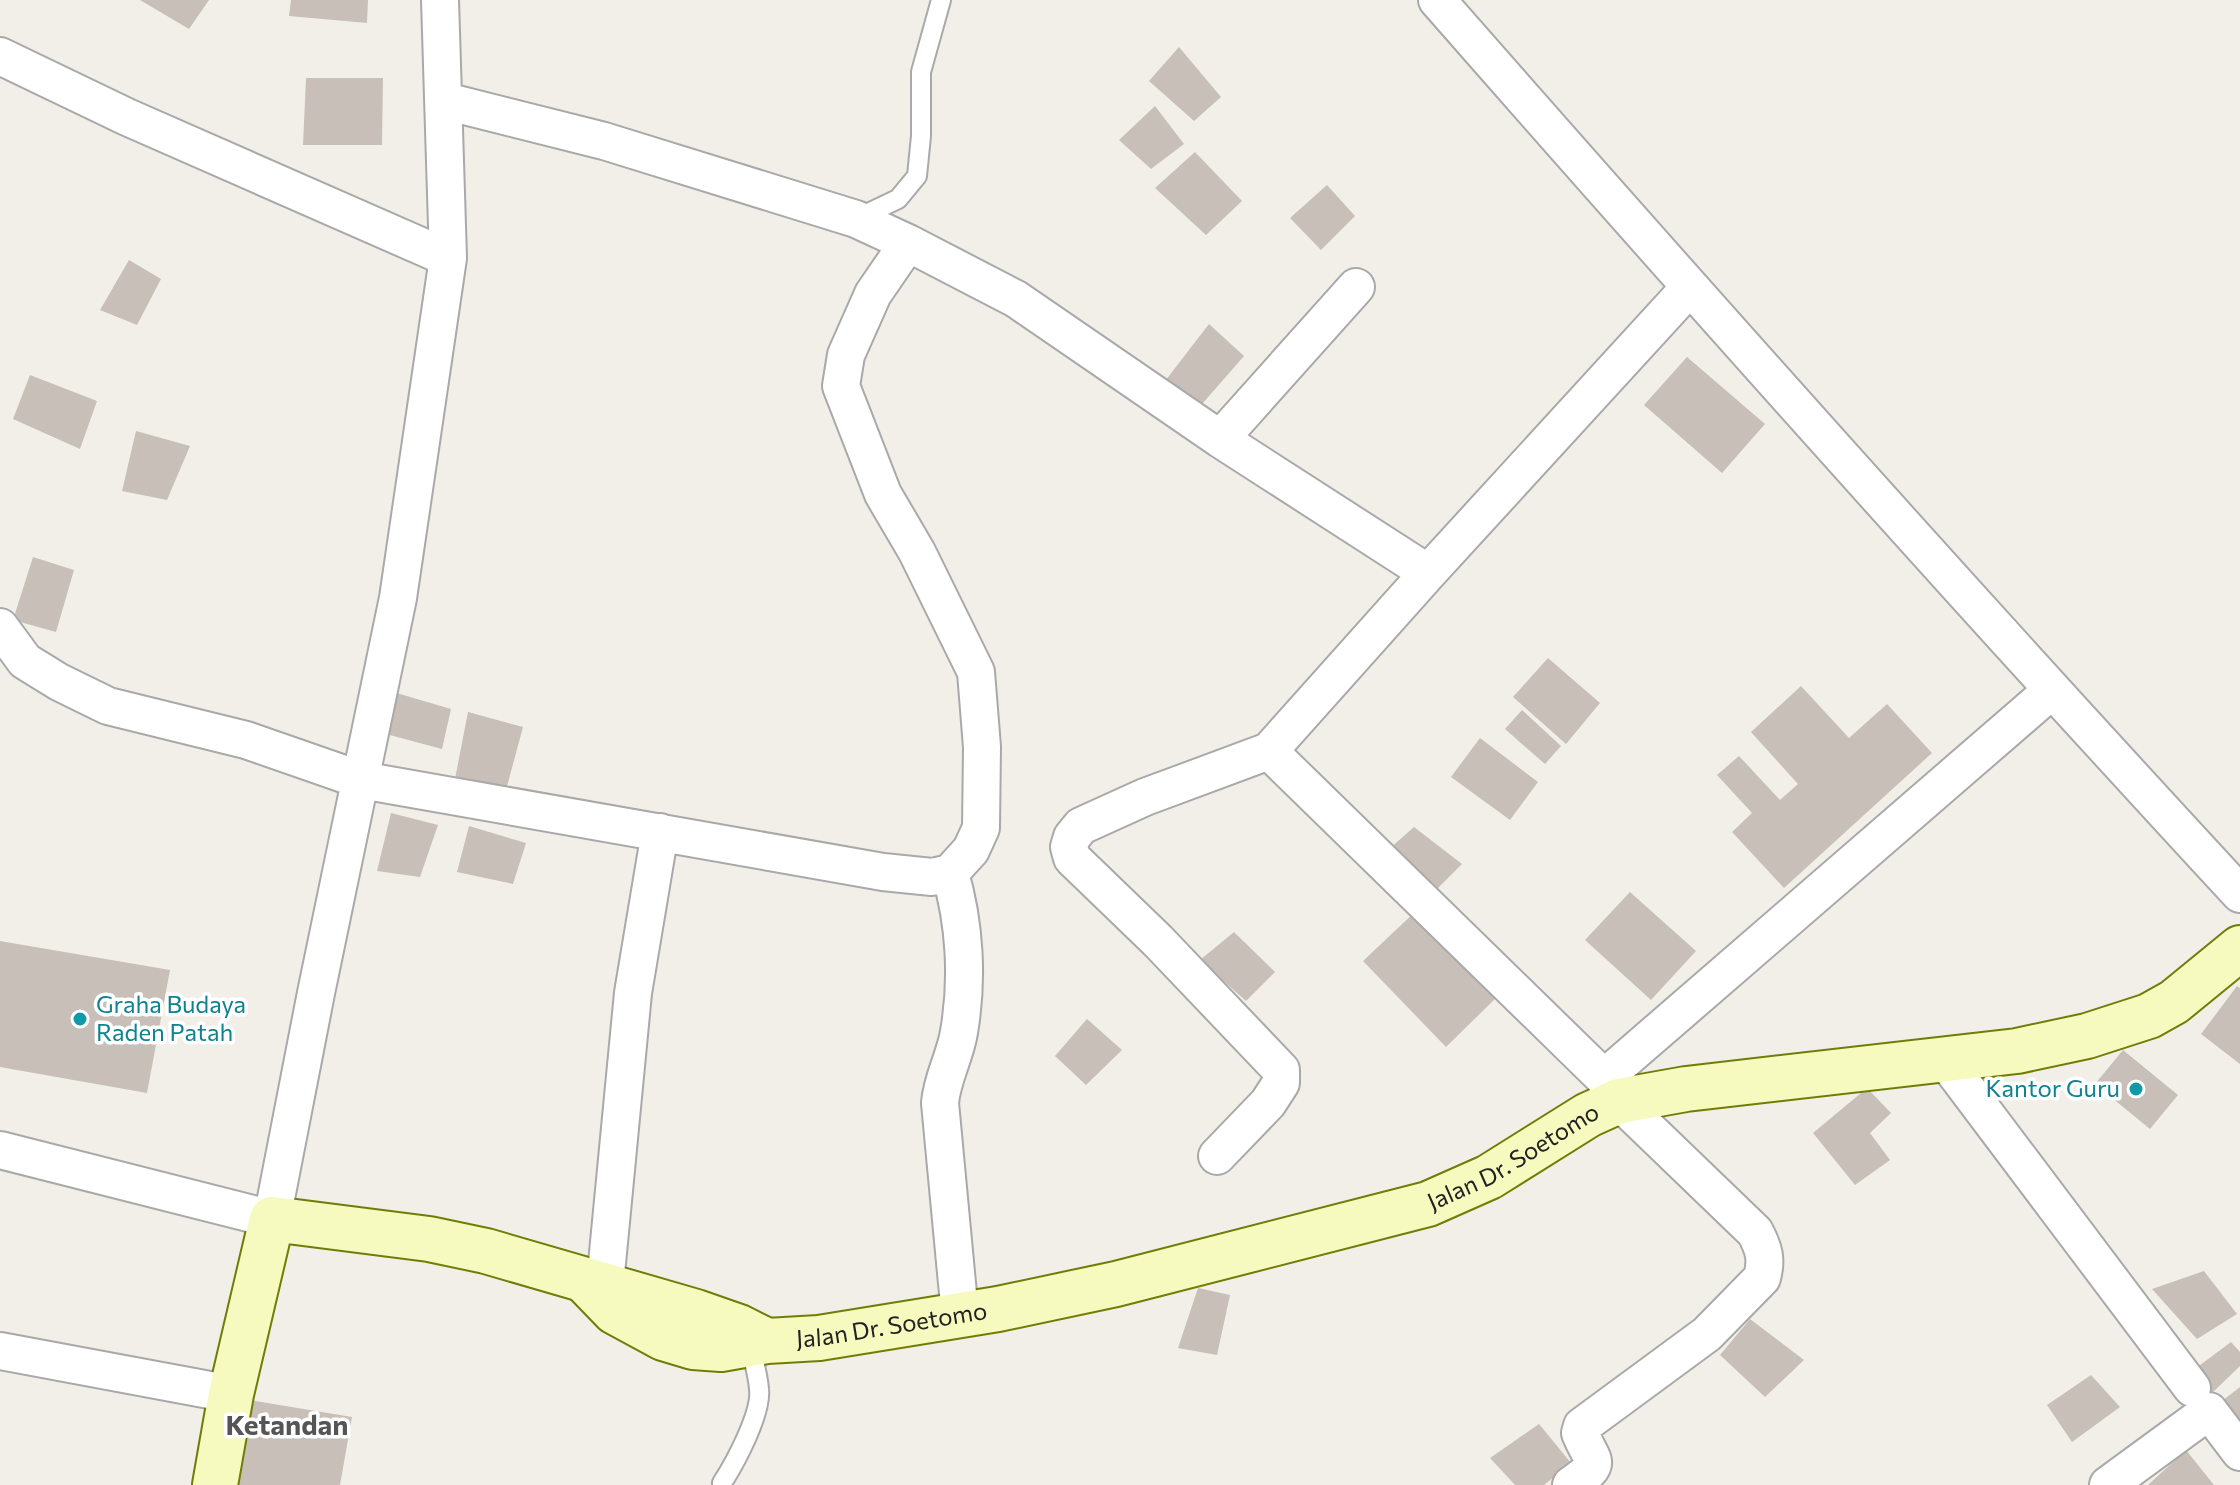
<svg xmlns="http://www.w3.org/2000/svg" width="2240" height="1485" font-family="Commissioner,sans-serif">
<rect width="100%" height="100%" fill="#f2efe9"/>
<path fill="#c7bfb8" d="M140 0H209L189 29Z
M291 0H368L367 23 289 16Z
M1179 47 1221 97 1194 121 1149 81Z
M306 78H383L382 145H303Z
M1155 106 1184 144 1151 169 1119 140Z
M1195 152 1242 201 1206 235 1155 188Z
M1327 185 1355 216 1321 250 1290 218Z
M129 260 161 279 137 325 100 310Z
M1209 324 1244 356 1196 411 1162 385Z
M1687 357 1765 424 1722 473 1644 405Z
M30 375 97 401 80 449 13 419Z
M136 431 190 446 167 500 122 491Z
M33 557 74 570 56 632 13 620Z
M1548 658 1600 703 1566 744 1513 697Z
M1801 686 1849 738 1887 704 1932 753 1784 888 1732 832 1752 813 1717 775 1739 756 1780 800 1798 784 1751 732Z
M393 692 451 709 442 749 386 734Z
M1522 710 1561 746 1545 764 1505 729Z
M468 712 523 727 506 790 455 779Z
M1480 738 1538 782 1510 820 1451 777Z
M391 813 438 825 420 877 377 871Z
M469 826 526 843 513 884 457 872Z
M1414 827 1462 864 1431 895 1379 858Z
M1630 892 1696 951 1651 1000 1585 940Z
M1417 910 1500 994 1446 1047 1363 961Z
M1234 932 1275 972 1246 1001 1200 960Z
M0 941 170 970 147 1093 0 1067Z
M2237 986 2240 988V1064L2201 1034Z
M1087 1019 1122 1050 1086 1085 1055 1056Z
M2123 1050 2178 1095 2150 1129 2095 1084Z
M1867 1088 1891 1113 1870 1133 1890 1160 1855 1185 1813 1133Z
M2204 1271 2237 1314 2197 1339 2152 1289Z
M1198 1288 1230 1295 1217 1355 1178 1348Z
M1750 1319 1804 1360 1765 1397 1720 1355Z
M2231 1342 2240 1352V1366L2211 1394 2184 1377Z
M2091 1375 2120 1407 2072 1442 2047 1405Z
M2240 1387V1425L2209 1411Z
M238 1398 352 1417 340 1485H224Z
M1539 1424 1571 1463 1544 1485H1515L1490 1458Z
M2186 1450 2214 1485H2148Z"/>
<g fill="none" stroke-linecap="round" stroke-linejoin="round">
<defs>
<path id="lane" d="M858 218 898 199 917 176 921 136V72L941 0
M722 1483C735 1463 762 1413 759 1389 758 1374 753 1359 750 1345"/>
<path id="street" d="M1437 0C1701 301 1968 600 2240 894
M0 56 127 117 448 258
M445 101 604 141 856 219 908 243 1016 299 1220 439 1428 573
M1220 439 1356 287
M0 627 25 661 59 682 108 706 246 740 361 780 883 872 932 877 950 873 971 850 981 828 982 747 976 672 917 552 883 494 841 386 846 355 873 294 908 243
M1269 751 1604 1078 1619 1101 1755 1232C1764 1249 1767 1259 1762 1278L1707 1334 1582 1426 1580 1433C1593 1465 1605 1461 1571 1485
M950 873C965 924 968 980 959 1032 955 1057 942 1078 940 1103L960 1315
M1945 1060 2192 1388
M1604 1078 2051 691
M0 1150 272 1219 316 993 398 598 448 258 440 0
M1217 1156 1268 1103 1281 1083V1070L1158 941 1072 858 1069 847 1072 837 1081 826 1145 797 1269 751 1428 573 1689 288
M605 1284 633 993 660 832
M0 1351 231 1394
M2108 1485 2209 1411 2240 1452"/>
<g id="secondary">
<path id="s1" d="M586 1282 615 1312 663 1338 693 1347 721 1349 767 1341 819 1338 998 1309 1116 1284 1428 1204 1489 1177 1588 1115 1619 1101 1686 1089 2017 1051 2087 1036 2149 1016 2174 1002 2240 948"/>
<path d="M215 1485 231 1394 272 1219 429 1239 486 1251 696 1312 739 1327 765 1340"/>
</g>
</defs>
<use href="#lane" stroke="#a9a9a9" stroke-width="22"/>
<use href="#street" stroke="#a9a9a9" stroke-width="40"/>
<use href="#secondary" stroke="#707d05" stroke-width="48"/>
<use href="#lane" stroke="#fff" stroke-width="18"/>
<use href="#street" stroke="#fff" stroke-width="36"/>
<use href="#secondary" stroke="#f7fabf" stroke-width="44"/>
</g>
<g fill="#0f9aa8" stroke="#fff" stroke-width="3">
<circle cx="80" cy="1019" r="8"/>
<circle cx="2136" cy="1089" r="8"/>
</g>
<g text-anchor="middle" stroke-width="7" stroke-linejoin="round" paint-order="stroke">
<g font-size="24" fill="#0d838f" stroke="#fff" text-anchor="start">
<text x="96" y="1013">Graha Budaya<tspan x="96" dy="28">Raden Patah</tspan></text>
<text x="2120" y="1097" text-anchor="end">Kantor Guru</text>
</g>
<g font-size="24" fill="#222" stroke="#fff">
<text dy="8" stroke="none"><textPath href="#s1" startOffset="976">Jalan Dr. Soetomo</textPath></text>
<text dy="8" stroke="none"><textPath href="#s1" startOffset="328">Jalan Dr. Soetomo</textPath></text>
</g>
<g font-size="28" font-weight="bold" fill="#555" stroke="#fff">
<text x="287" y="1435">Ketandan</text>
</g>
</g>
</svg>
